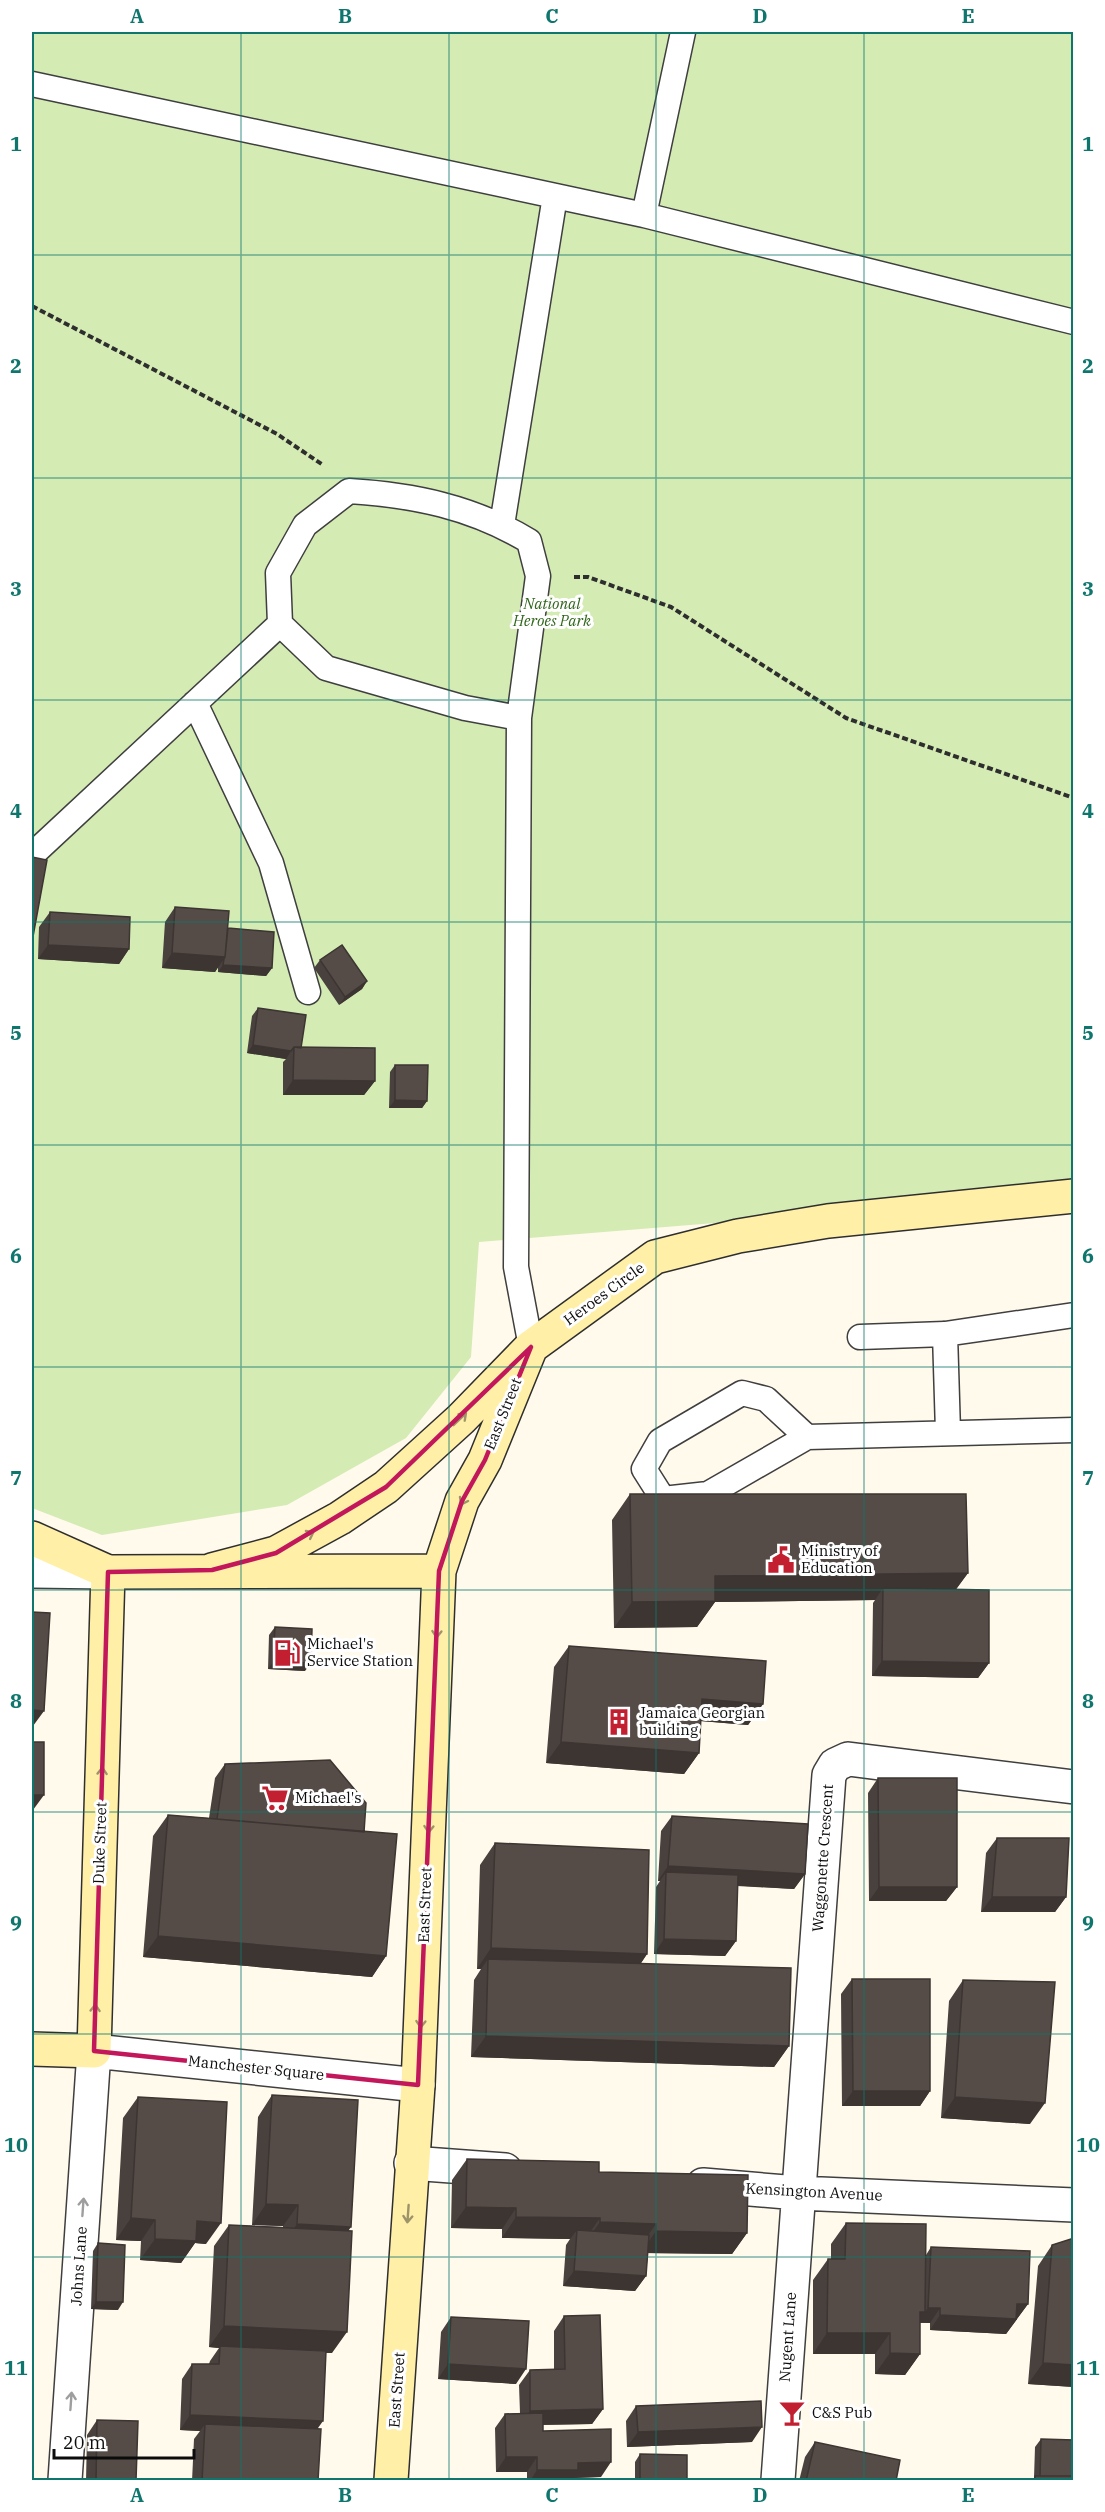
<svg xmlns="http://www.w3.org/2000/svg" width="1105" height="2512" font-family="'IBM Plex Serif',serif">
<rect width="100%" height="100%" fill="#fffaec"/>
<path fill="#d4ebb4" d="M32 32H1073V1194L479 1242 471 1357 406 1438 287 1505 102 1535 32 1508Z"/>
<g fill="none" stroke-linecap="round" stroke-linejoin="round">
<defs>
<path id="lane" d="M32 84 644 215 1074 322
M644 215 683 32
M502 525 555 196
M195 703 271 863 308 992
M519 718 465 708 326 668 280 624 278 573 305 525 349 491C414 495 472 507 529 541L538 576 519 718 516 1267 531 1347
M32 855 280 624
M945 1334 948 1432
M860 1337 945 1334 1074 1315
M807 1437 766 1399 742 1393 660 1441 644 1469 663 1499 708 1494 807 1437 1074 1430"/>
<path id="street" d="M32 1571 108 1572
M411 2163 505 2170
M703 2185 798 2193 1074 2205
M65 2480 94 2051 418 2085
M778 2480 829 1775 835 1765 848 1759 1074 1787"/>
<path id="secondary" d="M32 1538 108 1572 439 1571
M212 1570 276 1553 340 1518 386 1487 461 1419 531 1347 655 1257 738 1236 828 1221 1074 1196
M32 2049 94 2051 108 1572
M391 2480 418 2085 439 1571 462 1501 485 1460 531 1347"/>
</defs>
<use href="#lane" stroke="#3f3f3f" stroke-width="27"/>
<use href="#street" stroke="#3f3f3f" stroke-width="36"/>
<use href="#secondary" stroke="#2e2e2e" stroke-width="36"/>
<path stroke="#2e2e2e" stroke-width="4" stroke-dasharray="6 3" stroke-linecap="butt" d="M32 306 277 434 323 465
M574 577H588L671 607 846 718 1074 798"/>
<use href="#lane" stroke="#fff" stroke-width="24"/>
<use href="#street" stroke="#fff" stroke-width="33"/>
<use href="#secondary" stroke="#ffefa7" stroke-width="33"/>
</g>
<path fill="#49413e" d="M175 907 228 928 272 968 266 976 218 972V967L215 972 162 968 165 922Z
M50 912 129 949 119 964 38 959 39 927Z
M320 960 367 981 362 989 339 1005 314 968Z
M258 1008 301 1048 375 1081 364 1095H283V1062L286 1059 247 1053 252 1016Z
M395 1065 427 1101 422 1108H389L390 1072Z
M630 1494 968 1573 956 1589 989 1663 978 1678 872 1676 873 1603 875 1600 715 1602 697 1627 614 1628 612 1520Z
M275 1627 305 1671 268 1669 269 1635Z
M569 1646 763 1704 748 1725 701 1721 699 1753 684 1774 546 1763 554 1667Z
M225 1764 364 1832 386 1956 372 1977 143 1957 153 1836 168 1815 209 1818 215 1778Z
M878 1778 957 1887 946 1901H869L868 1793Z
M672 1816 805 1874 794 1889 737 1886 736 1941 725 1956 654 1954 656 1887 660 1881H658L661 1831Z
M1074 1823V1891H1071V1826Z
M997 1838 1066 1897 1055 1912H981L986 1853Z
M495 1843 647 1954 641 1963 789 2046 774 2067 471 2057 474 1980 481 1969H477L480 1865Z
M852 1979 930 2091 920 2106H842L841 1994Z
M963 1980 1030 2124 941 2118 949 2001Z
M272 2095 348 2231 332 2353H326L317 2429 318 2481H192L194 2439 200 2431 180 2430 182 2379 192 2364H209L210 2361 219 2348 209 2347 214 2246 229 2225 283 2227V2226L252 2225 258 2117Z
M138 2097 206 2244 195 2243 181 2263 140 2260 141 2241 116 2240 123 2118Z
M467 2159 599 2172 747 2233 732 2254 648 2253 646 2276 635 2291 563 2286 566 2245 570 2239 502 2238V2229L451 2228 452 2180Z
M846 2223 926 2255 931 2247 1028 2304 1006 2334 930 2330V2323H920V2354L905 2375 875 2374V2354H813V2280L828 2259H831V2244Z
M1074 2238V2387L1028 2384 1038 2266 1052 2245Z
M98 2243 118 2310 91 2309 93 2251Z
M564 2316 603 2409 592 2424 543 2425V2431L601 2477 572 2478 570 2481H527V2472H496L495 2428 505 2414 520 2413 519 2385 530 2370 554 2369V2331Z
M451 2317 516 2384 438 2379 441 2332Z
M636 2406 752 2442 627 2447 626 2421Z
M97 2420 136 2481H86L87 2435Z
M1041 2439 1074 2481H1032L1034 2478 1035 2447Z
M815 2442 896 2481H799L805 2457Z
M640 2454 687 2481H635V2462Z"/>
<path fill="#3c3532" d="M48 945 129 949 119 964 38 959Z
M172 953 225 957 215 972 162 968Z
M223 965 272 968 266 976 218 972Z
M367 981 362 989 339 1005 345 997Z
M253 1045 291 1051 286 1059 247 1053Z
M293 1080 375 1081 364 1095H283Z
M395 1100 427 1101 422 1108H389Z
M968 1573 949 1599 883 1588 875 1600 715 1602 697 1627 614 1628 632 1602 715 1576Z
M882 1661 989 1663 978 1678 872 1676Z
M273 1662 311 1663 305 1671 268 1669Z
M702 1699 763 1704 748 1725 688 1720Z
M32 1710 44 1711 33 1726H32Z
M561 1742 699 1753 684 1774 546 1763Z
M32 1795H44L33 1810H32Z
M668 1866 805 1874 794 1889 666 1881V1872L660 1881H658Z
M879 1887H957L946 1901H869Z
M992 1897H1066L1055 1912H981Z
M158 1936 386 1956 372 1977 143 1957Z
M664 1939 736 1941 725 1956 654 1954Z
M491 1948 647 1954 633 1975 488 1959 481 1969H477Z
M486 2036 789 2046 774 2067 471 2057Z
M853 2091H930L920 2106H842Z
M955 2097 1045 2103 1030 2124 941 2118Z
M266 2204 298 2205 283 2226 252 2225Z
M466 2207 516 2208 502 2229 451 2228Z
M516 2217 600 2218 585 2239 577 2230 570 2239 502 2238Z
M131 2218 155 2220 141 2241 116 2240Z
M197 2221 221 2223 206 2244 195 2243 181 2263 140 2260 155 2239Z
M600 2222 656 2224 641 2245 585 2243Z
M297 2224 351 2227 336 2248 283 2245Z
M656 2231 747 2233 732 2254 641 2253Z
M574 2271 646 2276 635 2291 563 2286Z
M96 2302H123L118 2310 91 2309Z
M1017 2304H1028L1006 2334 930 2330 940 2315Z
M928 2308H940L930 2323 918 2322 920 2312H925Z
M224 2326 347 2332 332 2353 220 2348V2346L219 2348 209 2347Z
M827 2333H890L875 2354H813Z
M890 2353 920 2354 905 2375 875 2374Z
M1043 2363 1074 2365V2387L1028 2384Z
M448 2364 526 2369 516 2384 438 2379Z
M603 2409 592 2424 520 2425 530 2411Z
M190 2415 323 2421 313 2435 205 2424 200 2431 180 2430Z
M762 2427 752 2442 627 2447 638 2432Z
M506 2457H537L527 2472H496Z
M611 2462 601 2477 572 2478 570 2481H530L537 2470 578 2463Z"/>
<path fill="#554c48" stroke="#3c3532" stroke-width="1.5" d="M32 857 47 860 32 942Z
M175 907 229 911 225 957 172 953Z
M50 912 130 917 129 949 48 945Z
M228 928 274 932 272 968 223 965 224 959 225 957Z
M342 945 367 981 345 997 320 960Z
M258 1008 306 1015 301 1048 294 1047 291 1051 253 1045Z
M294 1047 375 1048V1081L293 1080Z
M395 1065H428L427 1101 395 1100Z
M630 1494H966L968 1573 715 1576V1601L632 1602Z
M883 1588 989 1590V1663L882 1661Z
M32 1612 50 1613 44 1711 32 1710Z
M275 1627 312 1629 311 1663 273 1662Z
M569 1646 766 1661 763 1704 702 1699 699 1753 561 1742Z
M32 1742H44V1795H32Z
M330 1760 366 1803 364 1832 217 1819 225 1764Z
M878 1778H957V1887H879Z
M168 1815 397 1834 386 1956 158 1936Z
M672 1816 808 1824 805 1874 668 1866Z
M997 1838H1069L1066 1897H992Z
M495 1843 649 1850 647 1954 491 1948Z
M666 1872 738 1875 736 1941 664 1939Z
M488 1959 791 1968 789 2046 486 2036Z
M852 1979H930V2091H853Z
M963 1980 1055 1982 1045 2103 955 2097Z
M272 2095 358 2100 351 2227 297 2224 298 2205 266 2204Z
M138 2097 227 2102 221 2223 197 2221 196 2241 155 2239V2220L131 2218Z
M467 2159 599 2162V2172L748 2175 747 2233 656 2231V2224L600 2222V2218L516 2217V2208L466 2207Z
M846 2223 926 2224 925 2312H920V2354L890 2353V2333H827L828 2259H845Z
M229 2225 352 2231 347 2332 224 2326Z
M577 2230 649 2235 646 2276 574 2271Z
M1074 2238V2365L1043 2363 1052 2245Z
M98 2243 125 2245 123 2302H96Z
M931 2247 1030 2251 1028 2304H1017L1016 2319 940 2315V2308H928Z
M600 2315 603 2409 530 2411V2370L565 2369 564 2316Z
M451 2317 529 2321 526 2369 448 2364Z
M220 2346 326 2351 323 2421 190 2415 192 2364H219Z
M761 2401 762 2427 638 2432 636 2406Z
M543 2413V2431L611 2429V2462L578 2463V2470H537V2457H506L505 2414Z
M97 2420 138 2421 136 2481H96Z
M205 2424 321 2429 318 2481H202Z
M1041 2439 1074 2440V2476H1040Z
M815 2442 900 2460 896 2481H806Z
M640 2454 687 2455V2481H640Z
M1035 2476H1074V2481H1035Z"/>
<defs><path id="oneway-shaft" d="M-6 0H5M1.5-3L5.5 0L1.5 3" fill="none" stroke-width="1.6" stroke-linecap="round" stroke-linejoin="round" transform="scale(1.5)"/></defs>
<g stroke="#9e9469">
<use href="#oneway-shaft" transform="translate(460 1419) rotate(-44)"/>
<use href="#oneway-shaft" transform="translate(465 1497) rotate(116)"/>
<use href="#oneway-shaft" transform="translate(306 1536) rotate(-28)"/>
<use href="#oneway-shaft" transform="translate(437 1629) rotate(92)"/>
<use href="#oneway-shaft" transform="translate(102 1776) rotate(-88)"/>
<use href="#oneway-shaft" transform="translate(429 1824) rotate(92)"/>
<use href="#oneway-shaft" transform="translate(95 2013) rotate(-88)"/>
<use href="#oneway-shaft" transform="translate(421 2019) rotate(92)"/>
<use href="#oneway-shaft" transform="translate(408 2214) rotate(94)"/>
</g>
<g stroke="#9e9e9e">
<use href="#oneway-shaft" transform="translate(83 2207) rotate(-86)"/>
<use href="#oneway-shaft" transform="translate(71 2401) rotate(-86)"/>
</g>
<path fill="none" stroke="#c2185b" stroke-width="4.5" stroke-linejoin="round" d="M531 1347 485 1460 462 1501 439 1571 418 2085 94 2051 108 1572 212 1570 276 1553 386 1487Z"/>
<path fill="none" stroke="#0f766e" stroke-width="1.5" stroke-opacity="0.55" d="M241 32V2480M449 32V2480M656 32V2480M864 32V2480M32 255H1074M32 478H1074M32 700H1074M32 922H1074M32 1145H1074M32 1367H1074M32 1590H1074M32 1812H1074M32 2034H1074M32 2257H1074"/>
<defs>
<symbol id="civic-bare" viewBox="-9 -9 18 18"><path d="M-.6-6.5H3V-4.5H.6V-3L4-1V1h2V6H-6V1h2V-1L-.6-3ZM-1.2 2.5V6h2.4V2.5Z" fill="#c21f31" stroke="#fff" stroke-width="2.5" paint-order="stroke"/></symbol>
<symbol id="fuel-bare" viewBox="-9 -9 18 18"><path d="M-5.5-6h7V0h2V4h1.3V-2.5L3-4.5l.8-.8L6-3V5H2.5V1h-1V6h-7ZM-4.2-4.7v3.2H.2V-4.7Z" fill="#c21f31" stroke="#fff" stroke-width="2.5" paint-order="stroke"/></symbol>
<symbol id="building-bare" viewBox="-9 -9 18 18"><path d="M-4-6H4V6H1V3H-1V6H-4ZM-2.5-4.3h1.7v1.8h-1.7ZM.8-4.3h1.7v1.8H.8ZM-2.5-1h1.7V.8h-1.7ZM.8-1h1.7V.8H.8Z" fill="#c21f31" stroke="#fff" stroke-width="2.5" paint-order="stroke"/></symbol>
<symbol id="supermarket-bare" viewBox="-9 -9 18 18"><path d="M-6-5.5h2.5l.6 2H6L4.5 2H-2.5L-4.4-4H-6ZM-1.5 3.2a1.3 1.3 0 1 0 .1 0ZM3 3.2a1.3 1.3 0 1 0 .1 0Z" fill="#c21f31" stroke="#fff" stroke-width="2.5" paint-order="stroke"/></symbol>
<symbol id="bar-bare" viewBox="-9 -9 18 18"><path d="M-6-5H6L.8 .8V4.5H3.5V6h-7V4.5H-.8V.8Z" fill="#c21f31" stroke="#fff" stroke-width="2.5" paint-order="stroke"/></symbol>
</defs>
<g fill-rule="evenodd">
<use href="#civic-bare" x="762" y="1541" width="38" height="38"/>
<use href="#fuel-bare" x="268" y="1634" width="38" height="38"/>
<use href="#building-bare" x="600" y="1703" width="38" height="38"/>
<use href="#supermarket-bare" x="256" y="1779" width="38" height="38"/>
<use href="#bar-bare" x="773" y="2394" width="38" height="38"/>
</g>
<g text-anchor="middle" stroke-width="6" stroke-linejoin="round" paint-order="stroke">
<g font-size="15" font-style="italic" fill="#2f661a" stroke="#fff">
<text x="552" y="609">National<tspan x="552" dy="17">Heroes Park</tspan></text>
</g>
<g font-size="15" fill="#0c0c0c" stroke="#fff">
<text transform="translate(604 1294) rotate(-36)" y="5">Heroes Circle</text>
<text transform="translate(503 1414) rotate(-68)" y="5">East Street</text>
<text transform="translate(100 1843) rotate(-88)" y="5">Duke Street</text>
<text transform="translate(823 1858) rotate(-86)" y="5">Waggonette Crescent</text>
<text transform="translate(425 1905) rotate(-88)" y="5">East Street</text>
<text transform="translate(256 2068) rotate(6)" y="5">Manchester Square</text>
<text transform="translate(814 2192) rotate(3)" y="5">Kensington Avenue</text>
<text transform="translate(79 2266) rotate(-86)" y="5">Johns Lane</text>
<text transform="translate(788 2337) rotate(-86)" y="5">Nugent Lane</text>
<text transform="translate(397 2390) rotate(-86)" y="5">East Street</text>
</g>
<g font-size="15" fill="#0c0c0c" stroke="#fff" text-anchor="start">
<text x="801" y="1556">Ministry of<tspan x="801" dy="17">Education</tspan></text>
<text x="307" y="1649">Michael's<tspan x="307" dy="17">Service Station</tspan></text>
<text x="639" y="1718">Jamaica Georgian<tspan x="639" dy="17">building</tspan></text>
<text x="295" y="1803">Michael's</text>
<text x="812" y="2418">C&amp;S Pub</text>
</g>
</g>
<rect width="1105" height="2512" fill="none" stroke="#ffffff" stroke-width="66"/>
<path d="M54 2449v9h140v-9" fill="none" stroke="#0c0c0c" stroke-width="3"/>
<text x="63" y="2449" font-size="18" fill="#0c0c0c" stroke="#ffffff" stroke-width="4.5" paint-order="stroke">20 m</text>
<rect x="33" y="33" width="1039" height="2446" fill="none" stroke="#0f766e" stroke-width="2"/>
<g font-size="20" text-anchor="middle" font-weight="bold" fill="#0f766e">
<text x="137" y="23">A</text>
<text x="345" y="23">B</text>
<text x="552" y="23">C</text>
<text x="760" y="23">D</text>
<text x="968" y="23">E</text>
<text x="16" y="151">1</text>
<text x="1088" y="151">1</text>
<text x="16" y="373">2</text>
<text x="1088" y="373">2</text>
<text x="16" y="596">3</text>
<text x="1088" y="596">3</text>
<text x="16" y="818">4</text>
<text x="1088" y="818">4</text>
<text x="16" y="1040">5</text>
<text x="1088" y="1040">5</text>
<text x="16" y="1263">6</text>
<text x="1088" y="1263">6</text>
<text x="16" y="1485">7</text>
<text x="1088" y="1485">7</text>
<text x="16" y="1708">8</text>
<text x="1088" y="1708">8</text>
<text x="16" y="1930">9</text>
<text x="1088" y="1930">9</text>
<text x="16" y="2152">10</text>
<text x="1088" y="2152">10</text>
<text x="16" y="2375">11</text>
<text x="1088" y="2375">11</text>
<text x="137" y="2502">A</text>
<text x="345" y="2502">B</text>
<text x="552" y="2502">C</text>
<text x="760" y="2502">D</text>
<text x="968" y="2502">E</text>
</g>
</svg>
